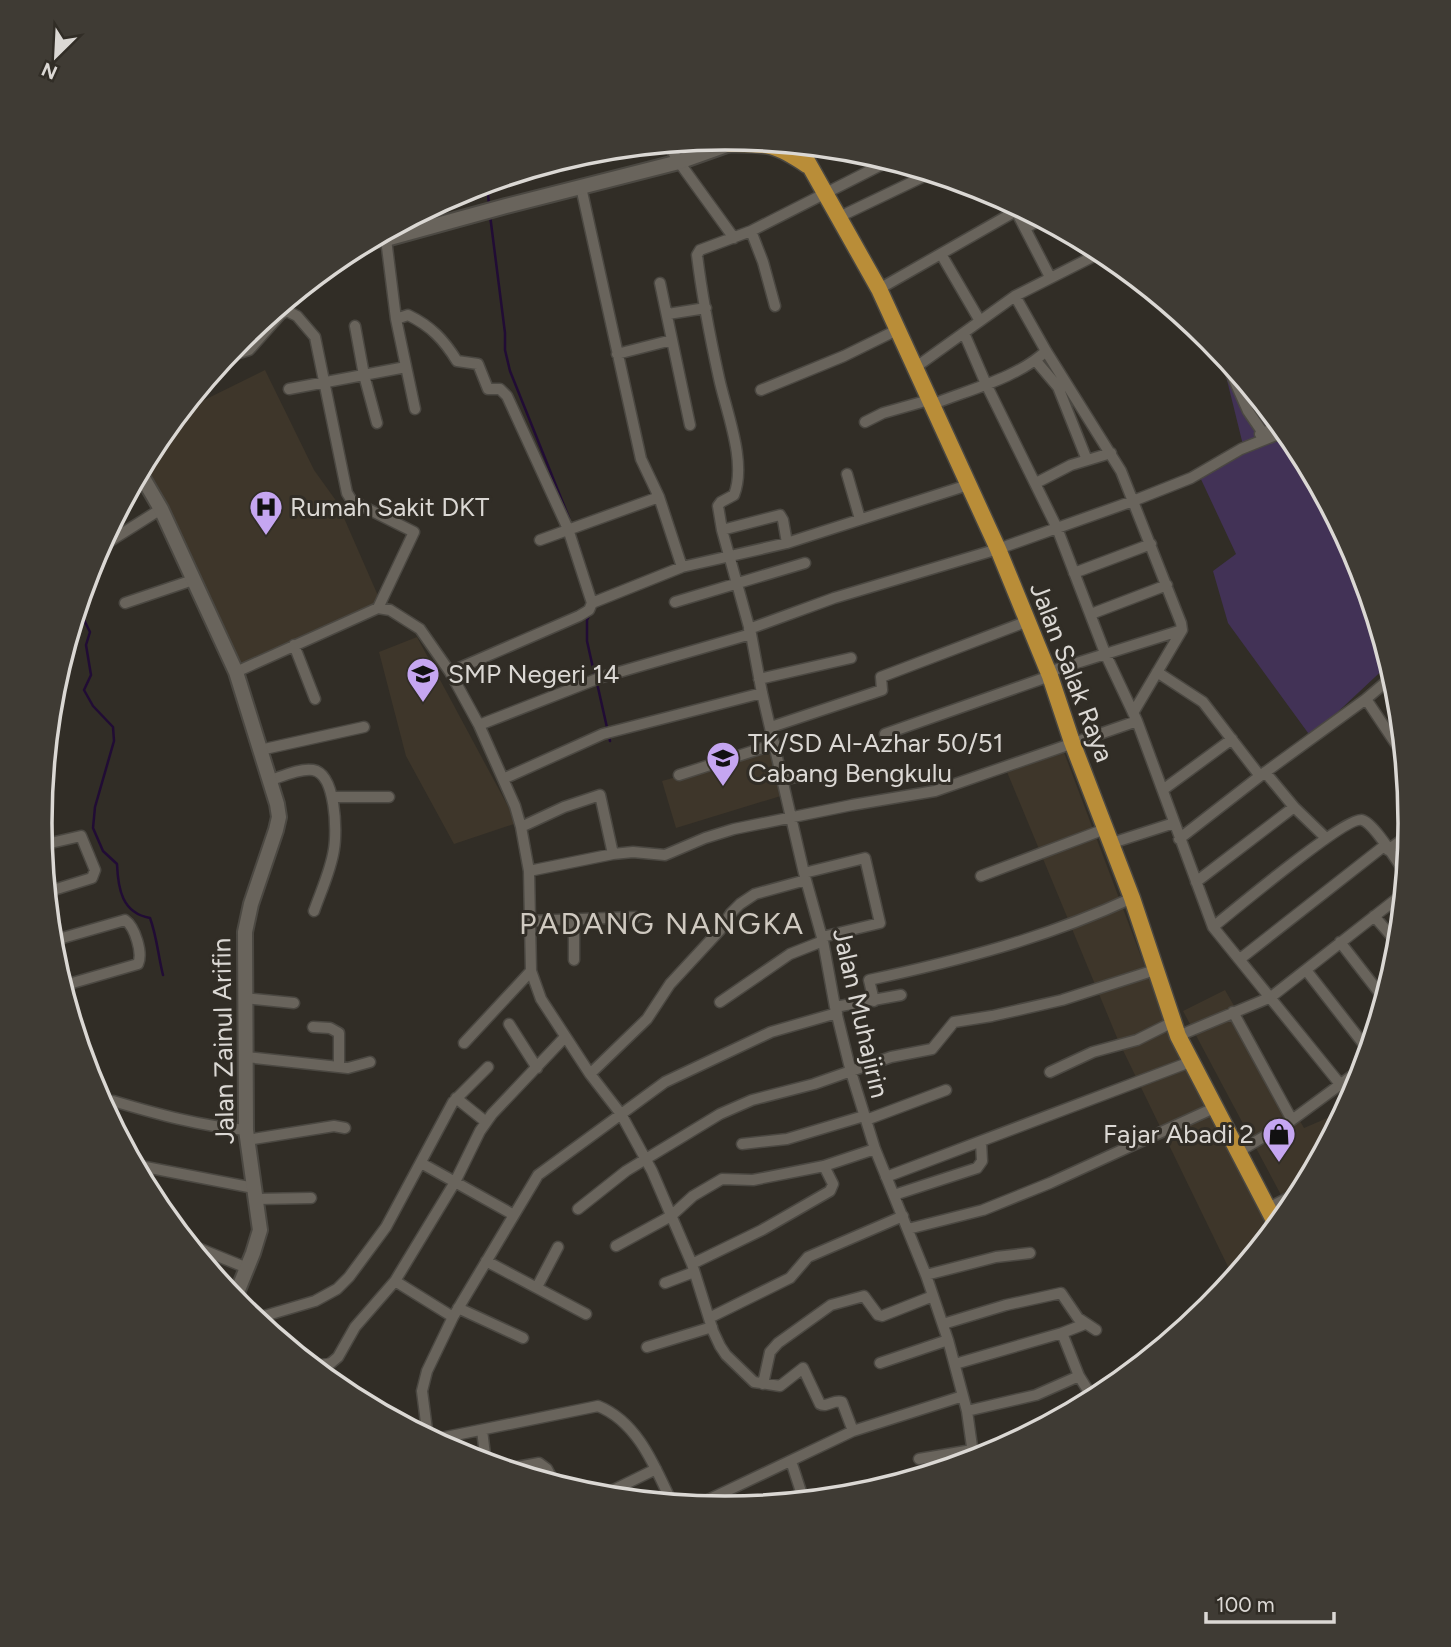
<svg xmlns="http://www.w3.org/2000/svg" width="1451" height="1647" font-family="Figtree,sans-serif">
<rect width="100%" height="100%" fill="#312d26"/>
<path fill="#3e362a" d="M265 370 314 470 337 502 379 598 376 605 241 666 143 467 156 442 182 411Z
M417 637 517 823 454 844 406 756 379 652Z
M1062 747 1162 1012 1273 1231 1234 1279 1118 1040 1005 767Z
M774 750 784 795 676 828 662 781Z
M1225 990 1304 1128 1346 1110 1307 1183 1281 1195 1183 1011Z"/>
<path fill="#423256" d="M1229 362 1295 443 1359 562 1390 663 1311 737 1228 623 1213 571 1236 554 1199 475 1244 449 1224 368Z"/>
<g fill="none" stroke-linecap="round" stroke-linejoin="round">
<path stroke="#210c35" stroke-width="2.5" d="M487 183 489 205
M490 215 505 333V350L510 371 569 518
M578 543 587 574
M78 608 90 632 86 645 91 675 84 690 93 706 113 727 114 741 95 807 93 828 103 851 117 864C118 889 122 913 150 918 157 937 158 955 163 975
M595 677 587 641V620L596 603
M597 683 610 741"/>
<defs>
<path id="street" d="M668 144 679 162 734 238
M889 161 751 231 700 250 697 255C702 296 710 337 719 378 726 411 747 462 734 495L721 502 718 506 722 530 751 634 762 693 804 873 823 941 835 1007 851 1072 875 1149 926 1275 948 1340 967 1411 974 1461
M581 187 641 459 659 497 682 567
M839 217 931 173
M1025 228 1042 219
M751 231 763 262 775 306
M386 239 396 319 415 409
M941 254 980 321
M660 283 690 425
M879 289 1016 211 1050 277
M1015 296 1046 351 1121 471 1181 623 1182 630 1133 713
M668 314 706 308
M396 319 408 315C431 326 444 340 457 361L478 364 488 389H500L507 396 568 529 592 603
M355 326 364 375 377 423
M964 333 986 384 1057 528 1105 653 1137 721 1213 927 1340 1084
M232 349 239 353 249 350 281 314 287 311 297 316 315 337 347 493 352 501 414 532 378 608
M617 354 672 340
M1223 355 1248 411 1263 433
M1036 361 1058 387 1087 460
M916 367 1015 296 1102 252
M289 389 406 367
M761 390 844 356 899 329
M931 405C967 390 1018 378 1046 351
M865 422 883 413 929 400
M1260 434 1281 426
M847 474 860 519
M1036 483 1071 465 1111 453
M722 530 780 515 783 520 787 543
M540 540 659 497
M99 548 161 509
M1074 573 1151 544
M675 602 805 563
M125 603 193 580
M1091 614 1167 585
M749 629 834 598 998 549 1133 501 1191 478 1241 449 1286 431
M294 645 315 699
M236 672 378 608 390 610 420 629 450 672 479 725 515 806 521 827 529 871 531 971 541 999 590 1074 621 1114 652 1171 692 1264 713 1331 720 1346 726 1355 754 1382 780 1386 803 1368 820 1404C827 1408 834 1399 842 1402L853 1431
M450 672 579 616 589 610 592 603 682 567 787 543 968 485
M1048 672 1182 630
M1157 672 1203 702 1260 776
M759 679 851 658
M1366 699 1398 747
M479 725 602 677 751 634
M771 727 882 690 881 677 1028 621
M885 734 1050 676
M260 750 364 727
M679 775 775 744
M503 779 603 734 762 693
M271 780C283 776 300 768 313 770 336 774 337 831 334 849 331 870 321 891 314 911
M783 780 809 774
M1164 789 1232 739
M333 797H389
M1294 807 1326 838
M521 827 564 807 600 795 613 854
M1179 839 1260 776 1366 699 1393 676
M1112 843 1174 823
M42 845 81 836 95 870 92 878 47 892
M1388 850 1410 834
M529 871 613 854 633 852 665 855 705 838 734 829 852 805 935 791 1137 721
M804 873 865 858 880 923 822 937
M981 876 1105 829
M1196 882 1294 807 1265 772
M1374 916 1399 945
M529 921 636 917
M1213 927C1233 911 1346 816 1362 820 1374 823 1397 862 1406 874
M52 941 125 920C135 927 143 953 138 964L62 986
M1340 942 1385 1000
M1240 959 1384 846
M574 960V920
M1306 970 1369 1051
M244 998 294 1003
M874 1001 869 980C961 960 1046 938 1132 898
M720 1002 790 954 823 941
M835 1007 901 995
M1233 1012 1292 1120
M509 1024 537 1068
M313 1027 330 1028 339 1033V1067
M1178 1036 1271 997 1404 893
M464 1043 531 971
M246 1057 348 1068 370 1062
M1050 1072 1093 1052 1137 1040 1173 1022
M590 1074 647 1019 670 984 720 930 731 913 740 904 755 894 806 880
M456 1098 486 1122
M113 1101C157 1114 200 1126 246 1130
M866 1120 946 1090
M247 1140 334 1126 345 1128
M742 1144 787 1139 864 1116
M1238 1152 1292 1120 1364 1067
M421 1163 514 1215
M135 1165 254 1188
M886 1177 1190 1062
M894 1195 977 1168 982 1161 981 1142
M257 1199 311 1198
M1268 1208 1302 1191
M578 1209 626 1171 720 1114 752 1100 814 1084 891 1057 932 1049 954 1022 992 1016 1062 1000 1155 970
M908 1229 983 1210 1050 1183 1214 1108
M188 1244 247 1268
M616 1246 671 1216 693 1196 722 1179 753 1180 824 1166 875 1149
M486 1261 586 1314
M692 1264 762 1230 830 1191 833 1184 824 1166
M926 1275 996 1257 1030 1253
M395 1281 453 1317
M665 1283 694 1272
M537 1287 558 1247
M458 1308 523 1338
M709 1318 790 1278 808 1257 903 1216
M254 1319 315 1301 337 1289 349 1277 386 1227 453 1102 488 1067
M943 1324 1006 1305 1061 1293 1078 1318 1096 1330
M1062 1333 1079 1376 1094 1400
M647 1347 712 1327
M880 1363 948 1340
M955 1364 1062 1333 1085 1324
M312 1367 331 1363 338 1357 355 1327 395 1281 455 1182 480 1131 492 1114 565 1037
M763 1384 770 1352 778 1343 831 1305 864 1296 878 1315 882 1316 933 1296
M967 1411 1036 1395 1079 1376
M482 1430 486 1463
M428 1438 422 1391 427 1371 453 1317 538 1175 665 1082 771 1032 837 1013
M431 1440 598 1406C638 1422 655 1467 672 1503
M973 1454 1010 1444
M919 1459 972 1450
M791 1461 804 1501
M505 1469 539 1463 547 1469 555 1484
M601 1496 656 1469
M695 1506 853 1431 963 1396"/>
<path id="secondary" d="M370 240 386 239 506 206 679 162 741 140
M140 473 161 509 236 672 277 804 279 817 276 830 251 904 245 932 246 1130 260 1230 253 1253 234 1300"/>
<path id="primary" d="M730 144C769 144 774 143 807 165
M798 145 879 289 998 549 1050 676 1072 742 1132 898 1178 1036 1277 1226"/>
</defs>
<use href="#street" stroke="#4b4842" stroke-width="13"/>
<use href="#secondary" stroke="#4b4842" stroke-width="18"/>
<use href="#primary" stroke="#4b4842" stroke-width="19"/>
<use href="#street" stroke="#69645c" stroke-width="10"/>
<use href="#secondary" stroke="#69645c" stroke-width="14"/>
<use href="#primary" stroke="#b98d38" stroke-width="16"/>
</g>
<defs>
<symbol id="hospital-pin" viewBox="-11 -11 22 30"><path d="M0 17L-7.5 6A9.5 9.5 0 1 1 7.5 6Z" fill="#c5a6f1" stroke="#312d26"/><path d="M-5-5h3v3.5h4V-5h3V5h-3V1.5h-4V5h-3Z" fill="#111"/></symbol>
<symbol id="school-pin" viewBox="-11 -11 22 30"><path d="M0 17L-7.5 6A9.5 9.5 0 1 1 7.5 6Z" fill="#c5a6f1" stroke="#312d26"/><path d="M0-5L7-2L0 1L-7-2ZM-4 1L0 2.5L4 1V4Q0 6-4 4Z" fill="#111"/></symbol>
<symbol id="shop-pin" viewBox="-11 -11 22 30"><path d="M0 17L-7.5 6A9.5 9.5 0 1 1 7.5 6Z" fill="#c5a6f1" stroke="#312d26"/><path d="M-5-2.5h2.3a2.7 3.5 0 0 1 5.4 0H5L5.5 6h-11ZM-1.5-2.5h3a1.5 2.3 0 0 0-3 0Z" fill="#111"/></symbol>
</defs>
<g fill-rule="evenodd">
<use href="#hospital-pin" x="247" y="488" width="38" height="52"/>
<use href="#school-pin" x="404" y="655" width="38" height="52"/>
<use href="#school-pin" x="704" y="739" width="38" height="52"/>
<use href="#shop-pin" x="1260" y="1115" width="38" height="52"/>
</g>
<g text-anchor="middle" stroke-width="6" stroke-linejoin="round" paint-order="stroke">
<g font-size="26" fill="#dbd8d4" stroke="#312d26" text-anchor="start">
<text x="290" y="516">Rumah Sakit DKT</text>
<text x="448" y="683">SMP Negeri 14</text>
<text x="748" y="752">TK/SD Al-Azhar 50/51<tspan x="748" dy="30">Cabang Bengkulu</tspan></text>
<text x="1254" y="1143" text-anchor="end">Fajar Abadi 2</text>
</g>
<g font-size="26" fill="#dbd8d4" stroke="#312d26">
<text transform="translate(1072 672) rotate(69)" y="9">Jalan Salak Raya</text>
<text transform="translate(861 1013) rotate(77)" y="9">Jalan Muhajirin</text>
<text transform="translate(223 1041) rotate(-91)" y="9">Jalan Zainul Arifin</text>
</g>
<g font-size="30" letter-spacing="2" fill="#cfc9c0" stroke="#312d26">
<text x="662" y="934">PADANG NANGKA</text>
</g>
</g>
<path d="M0 0H1451V1647H0ZM52 823a673 673 0 1 1 1346 0a673 673 0 1 1-1346 0Z" fill="#3f3b34" fill-rule="evenodd"/>
<path fill="none" stroke="#dbd8d4" stroke-width="3.5" d="M52 823a673 673 0 1 1 1346 0a673 673 0 1 1-1346 0Z"/>
<g transform="translate(56 56) rotate(204)" stroke="#312d26" stroke-width="5" paint-order="stroke">
<path d="M0-5L12 26L0 18L-12 26Z" fill="#dbd8d4"/>
<text y="-10" font-size="19" font-weight="bold" text-anchor="middle" fill="#dbd8d4">N</text>
</g>
<path d="M1206 1612v10h128v-10" fill="none" stroke="#dbd8d4" stroke-width="3.5"/>
<text x="1216" y="1612" font-size="21" fill="#dbd8d4" stroke="#312d26" stroke-width="5" paint-order="stroke">100 m</text>
</svg>
